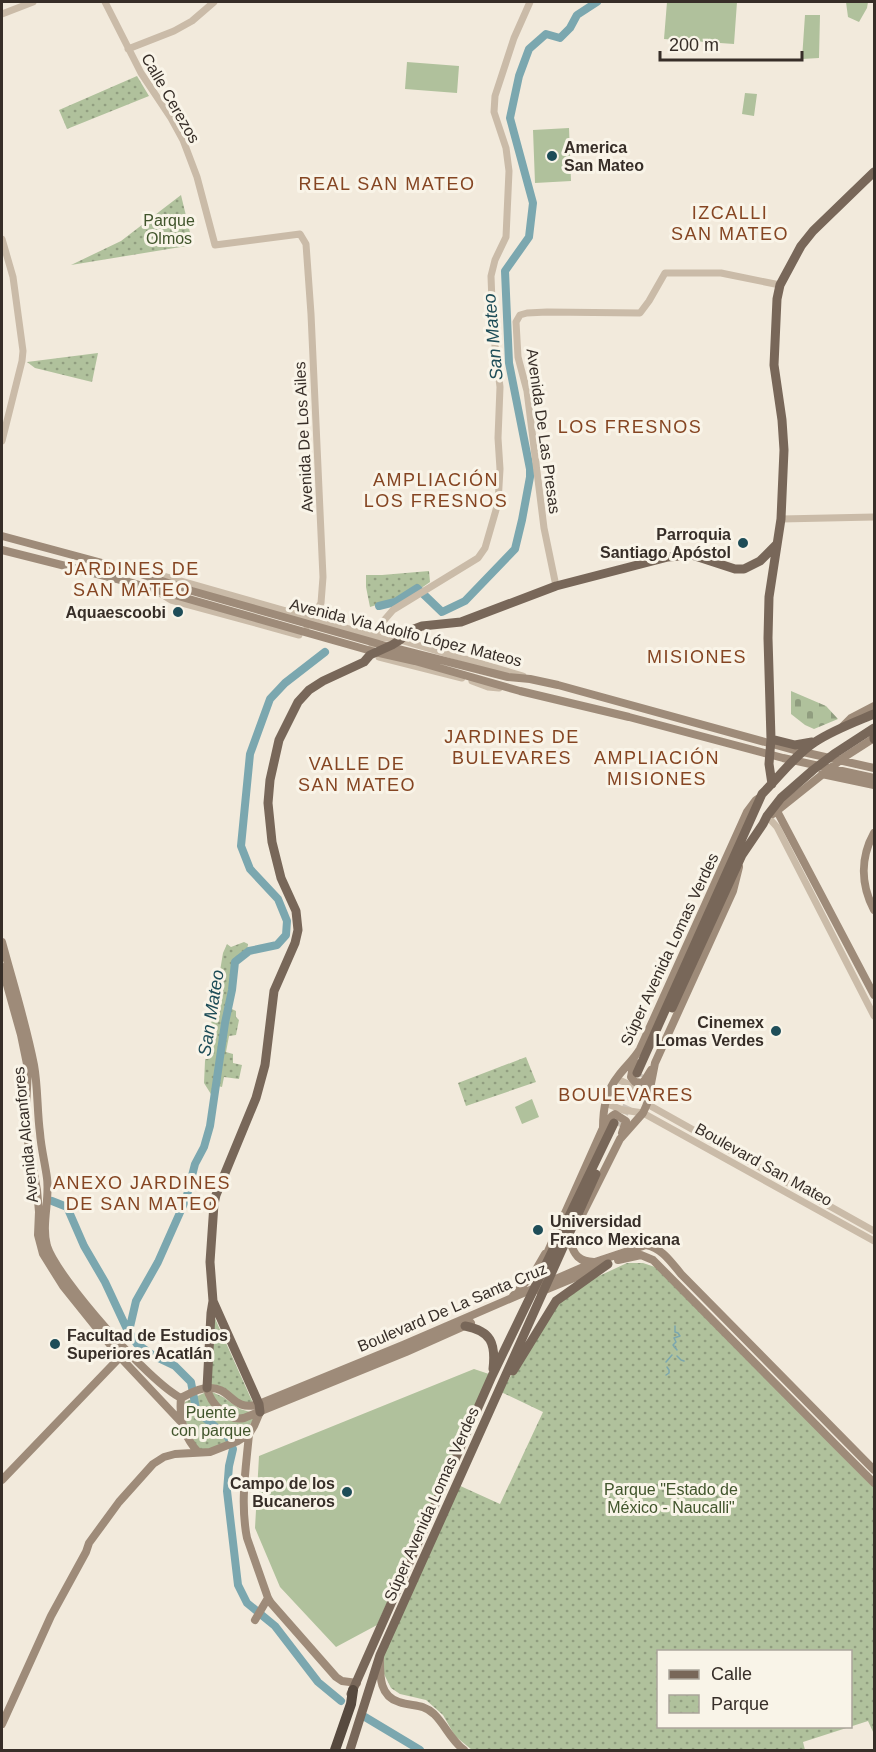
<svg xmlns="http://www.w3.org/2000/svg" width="876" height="1752" font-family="Helvetica,sans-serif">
<defs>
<pattern id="cemetery-stones" width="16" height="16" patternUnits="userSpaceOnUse" patternTransform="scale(1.5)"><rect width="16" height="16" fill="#b0c19c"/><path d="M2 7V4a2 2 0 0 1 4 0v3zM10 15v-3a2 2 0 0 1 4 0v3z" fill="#909d7f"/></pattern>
<pattern id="park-dots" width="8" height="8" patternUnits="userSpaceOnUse" patternTransform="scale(1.5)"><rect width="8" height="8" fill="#b0c19c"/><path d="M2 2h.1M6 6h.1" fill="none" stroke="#909d7f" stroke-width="1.8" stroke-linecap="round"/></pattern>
</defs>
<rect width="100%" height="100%" fill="#f2eadc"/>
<path fill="#b0c19c" d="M667 2H737L734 44 664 39Z
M846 2H868L867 8 859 22 848 17Z
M805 15H820L819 58 802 59Z
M407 62 459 66 457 93 405 89Z
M745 93 757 94 754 116 742 114Z
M569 128 571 181 535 183 533 130Z
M532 1099 539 1117 522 1124 515 1107Z
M474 1369 489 1374 377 1625 336 1647 280 1587 255 1528 259 1456Z"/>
<path fill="url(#cemetery-stones)" d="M791 691 826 706 838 719 814 729 805 725 791 714Z"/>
<path fill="url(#park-dots)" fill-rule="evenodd" d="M137 76 149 96 67 129 59 110Z
M181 195 193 245 71 265 121 241Z
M98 353 92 382 35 368 27 362Z
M429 571 430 582 420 589 417 587 389 601 370 607 366 587V575H382Z
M244 942 248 944 247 951 234 961V989L230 1008 236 1011V1017L239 1020 236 1035 229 1036 226 1052 233 1054V1063L242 1065 239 1079 224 1077 222 1087 218 1086 214 1099 204 1083 205 1061 223 953 227 944 231 947Z
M526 1057 536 1082 466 1106 458 1083Z
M627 1263H643L658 1268 874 1484V1734L868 1721 803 1742 805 1750H472L455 1736 443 1715 426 1700 400 1694 391 1688 384 1674 380 1655 456 1484 500 1504 543 1412 501 1392 553 1307 586 1282ZM658 1652H850V1726H658Z
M213 1314 253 1403 246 1405 210 1385Z
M212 1392 223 1397 240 1409 257 1414 242 1437 210 1450 198 1449C186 1436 185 1419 185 1402L204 1393Z"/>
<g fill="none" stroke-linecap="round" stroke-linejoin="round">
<path stroke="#7ba7af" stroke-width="1.5" d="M675 1326V1332L678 1333 680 1336 674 1338 676 1342 673 1345 677 1350
M677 1356 681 1360 684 1361
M666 1362 672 1355
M666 1375 669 1373V1370L667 1367"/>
<path stroke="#7ba7af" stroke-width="8" d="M379 606 395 602 417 588 442 612 465 601 515 549 522 520 530 477V469L509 363 505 271 529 237 533 203 510 118 519 76 529 49 546 34 560 38 570 28 577 15 597 2
M52 1201 67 1207 84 1246 105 1282 126 1327 137 1344 154 1356 175 1366 191 1382 196 1409 200 1414 228 1437 233 1449 229 1466 227 1491 238 1585 247 1603 275 1626 318 1682 341 1701
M129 1331 136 1301 158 1262 186 1199 195 1164 204 1147 210 1126 225 1023 232 990 235 962 249 951 277 945 286 935 287 921 278 899 250 869 241 846 250 754 270 699 285 683 325 652
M365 1717 420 1750"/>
<path stroke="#cdc4b8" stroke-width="9" stroke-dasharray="9 4.5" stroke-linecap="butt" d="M618 1126 642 1074"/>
<path stroke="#cabba8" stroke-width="7" d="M105 2 141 73 171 118 183 140 197 177 215 245 300 234 306 244 311 314 323 577 321 603 307 626
M2 14 33 2
M128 49 174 31 192 21 214 2
M2 239 13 277 23 351 22 361 2 441
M781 519 874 517
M132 567 374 636 400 640 523 676
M556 586 544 528 527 391 518 357 516 322 520 315 527 313 547 312 640 313 649 301 665 273H721L780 285
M158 592 171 600 299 635
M372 646 374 636 380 625 393 610 478 558 485 548 498 503 500 469 498 438 500 387 493 329 491 276 495 260 506 237 509 171 506 148 494 112 495 96 514 38 530 2
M379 657 462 678
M472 681 488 687 499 688
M767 816 777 827 874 1016
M616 1079C631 1084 640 1090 647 1104L874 1231
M605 1103 623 1110 643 1113 874 1241"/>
<path stroke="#9e8b79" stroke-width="8" d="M2 536 132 571 192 591 386 646 508 677 530 679 558 685 794 750 874 768
M2 550 129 582 375 652 415 661 520 691 629 717 783 758 874 778
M842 727 851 718 874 706
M822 774 874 785
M777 811 874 995
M773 814 843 758 874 738
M874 833C860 858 861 885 874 910
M2 942C13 983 26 1024 34 1065 38 1087 37 1111 40 1133 41 1148 45 1163 47 1178 50 1200 41 1225 47 1246 57 1278 150 1383 181 1398
M2 967 21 1035 28 1069 25 1126 37 1190 39 1212 38 1235 43 1254 63 1286 120 1357 182 1423
M634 1061 631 1077 635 1082 643 1083 651 1070
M603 1128 612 1116 615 1114 626 1121 622 1133
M583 1213 620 1139 643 1113 647 1104 655 1063 733 891 739 867
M570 1241C574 1255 579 1262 594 1262
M545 1258 603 1128C603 1108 606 1091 619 1075 626 1066 634 1059 640 1049L747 812 756 800 759 798
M618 1260 641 1255 653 1260 836 1445 874 1483
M540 1292 598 1268
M513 1296 534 1273 545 1254
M207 1388C210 1403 228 1422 244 1418L406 1352 471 1323
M181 1398C189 1394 198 1388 208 1388 232 1386 231 1413 259 1404L403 1345 595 1262 646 1245C662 1248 671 1262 681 1274L874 1470
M181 1398C179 1419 184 1437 198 1452
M249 1434C246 1468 240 1503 247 1538L268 1598 271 1603 336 1677 342 1681 357 1683
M2 1480 124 1353
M255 1620 268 1598
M380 1658C380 1675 379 1696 399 1702 413 1707 422 1703 434 1714 446 1726 450 1739 464 1750
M2 1724 51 1616 86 1552 89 1543 119 1502 153 1464 164 1457 175 1454 210 1452 238 1441 249 1434 254 1426 260 1412"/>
<path stroke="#786759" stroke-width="9" d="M771 739 795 745 812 742
M874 739V736
M772 784 769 764 771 739 768 638 769 597 781 519 784 450 782 420 774 365 777 299 780 285 801 246 813 231 874 172
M672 1008 742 855 763 824 767 816 781 798 813 770 834 754 874 728
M637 1073 762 794C779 777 795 755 815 742 833 730 855 722 874 714
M213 1301 259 1404 260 1412
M465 1326C491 1331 496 1343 493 1369
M513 1371 556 1301 608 1264
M207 1388 211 1313 213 1301 210 1262 214 1204 216 1195 256 1098 265 1065 274 991 295 943 298 930 296 911 281 878 272 842 268 803 270 780 279 740 298 702 309 690 323 681 364 662 370 655 392 645 400 640 409 631 422 626 461 622 556 586 668 557 692 555 735 569H744L760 561 776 545
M351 1694 492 1376 614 1123
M350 1750 380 1655 596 1174"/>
<path stroke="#574a3f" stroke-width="10" d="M335 1750 351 1704 353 1690"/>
</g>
<g fill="#1e4d58" stroke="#f9f4e8" stroke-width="2">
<circle cx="552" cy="156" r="6"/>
<circle cx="743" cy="543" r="6"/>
<circle cx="178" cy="612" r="6"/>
<circle cx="776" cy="1031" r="6"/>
<circle cx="538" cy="1230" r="6"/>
<circle cx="55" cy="1344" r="6"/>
<circle cx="347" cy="1492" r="6"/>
</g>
<g text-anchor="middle" stroke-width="6" stroke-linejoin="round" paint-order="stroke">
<g font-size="16" fill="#372e28" stroke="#f9f4e8">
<text transform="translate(171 98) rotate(60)" y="6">Calle Cerezos</text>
<text transform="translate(544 431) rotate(82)" y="6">Avenida De Las Presas</text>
<text transform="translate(303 437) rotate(-93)" y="6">Avenida De Los Ailes</text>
<text transform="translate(406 632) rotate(14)" y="6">Avenida Via Adolfo López Mateos</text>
<text transform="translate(669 949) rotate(-65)" y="6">Súper Avenida Lomas Verdes</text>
<text transform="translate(25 1135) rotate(-96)" y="6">Avenida Alcanfores</text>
<text transform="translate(764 1164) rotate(29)" y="6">Boulevard San Mateo</text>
<text transform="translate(452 1307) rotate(-23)" y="6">Boulevard De La Santa Cruz</text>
<text transform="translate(431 1504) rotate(-66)" y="6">Súper Avenida Lomas Verdes</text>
</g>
<g font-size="16" font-weight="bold" fill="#372e28" stroke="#f9f4e8" text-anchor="end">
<text x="564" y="153" text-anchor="start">America<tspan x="564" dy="18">San Mateo</tspan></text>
<text x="731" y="540">Parroquia<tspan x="731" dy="18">Santiago Apóstol</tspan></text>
<text x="166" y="618">Aquaescoobi</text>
<text x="764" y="1028">Cinemex<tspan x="764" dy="18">Lomas Verdes</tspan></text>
<text x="550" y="1227" text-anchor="start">Universidad<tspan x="550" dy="18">Franco Mexicana</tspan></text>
<text x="67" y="1341" text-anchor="start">Facultad de Estudios<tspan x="67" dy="18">Superiores Acatlán</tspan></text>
<text x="335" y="1489">Campo de los<tspan x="335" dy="18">Bucaneros</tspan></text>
</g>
<g font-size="16" fill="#41552c" stroke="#f9f4e8">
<text x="169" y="226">Parque<tspan x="169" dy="18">Olmos</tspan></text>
<text x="211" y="1418">Puente<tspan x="211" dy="18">con parque</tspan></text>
<text x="671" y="1495">Parque "Estado de<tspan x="671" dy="18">México - Naucalli"</tspan></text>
</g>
<g font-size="18" letter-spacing="1.5" fill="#854522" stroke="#f9f4e8">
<text x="387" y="190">REAL SAN MATEO</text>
<text x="730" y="219">IZCALLI<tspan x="730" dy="21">SAN MATEO</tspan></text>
<text x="630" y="433">LOS FRESNOS</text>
<text x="436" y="486">AMPLIACIÓN<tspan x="436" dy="21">LOS FRESNOS</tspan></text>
<text x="132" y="575">JARDINES DE<tspan x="132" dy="21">SAN MATEO</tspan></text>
<text x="697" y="663">MISIONES</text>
<text x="512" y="743">JARDINES DE<tspan x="512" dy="21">BULEVARES</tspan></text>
<text x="657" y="764">AMPLIACIÓN<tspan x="657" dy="21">MISIONES</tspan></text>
<text x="357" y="770">VALLE DE<tspan x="357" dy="21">SAN MATEO</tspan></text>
<text x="626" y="1101">BOULEVARES</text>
<text x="142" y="1189">ANEXO JARDINES<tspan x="142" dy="21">DE SAN MATEO</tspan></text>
</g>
<g font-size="18" font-style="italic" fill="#1e4d58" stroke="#f9f4e8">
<text transform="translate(493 337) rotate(-95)" y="6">San Mateo</text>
<text transform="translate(211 1013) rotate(-81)" y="6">San Mateo</text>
</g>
</g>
<rect width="876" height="1752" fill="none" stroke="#372e28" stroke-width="6"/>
<rect x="657" y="1650" width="195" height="78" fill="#f9f4e8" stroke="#aba59b" stroke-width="1.5"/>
<rect x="669" y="1670" width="30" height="9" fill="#786759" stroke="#aba59b" stroke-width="1.5"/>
<text x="711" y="1680" font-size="18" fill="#372e28">Calle</text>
<rect x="669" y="1695" width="30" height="18" fill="url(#park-dots)" stroke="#aba59b" stroke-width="1.5"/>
<text x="711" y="1710" font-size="18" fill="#372e28">Parque</text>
<path d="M660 51v9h142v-9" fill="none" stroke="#372e28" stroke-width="3"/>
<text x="669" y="51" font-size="18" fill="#372e28" stroke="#f9f4e8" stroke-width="4.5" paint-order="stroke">200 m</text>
</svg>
